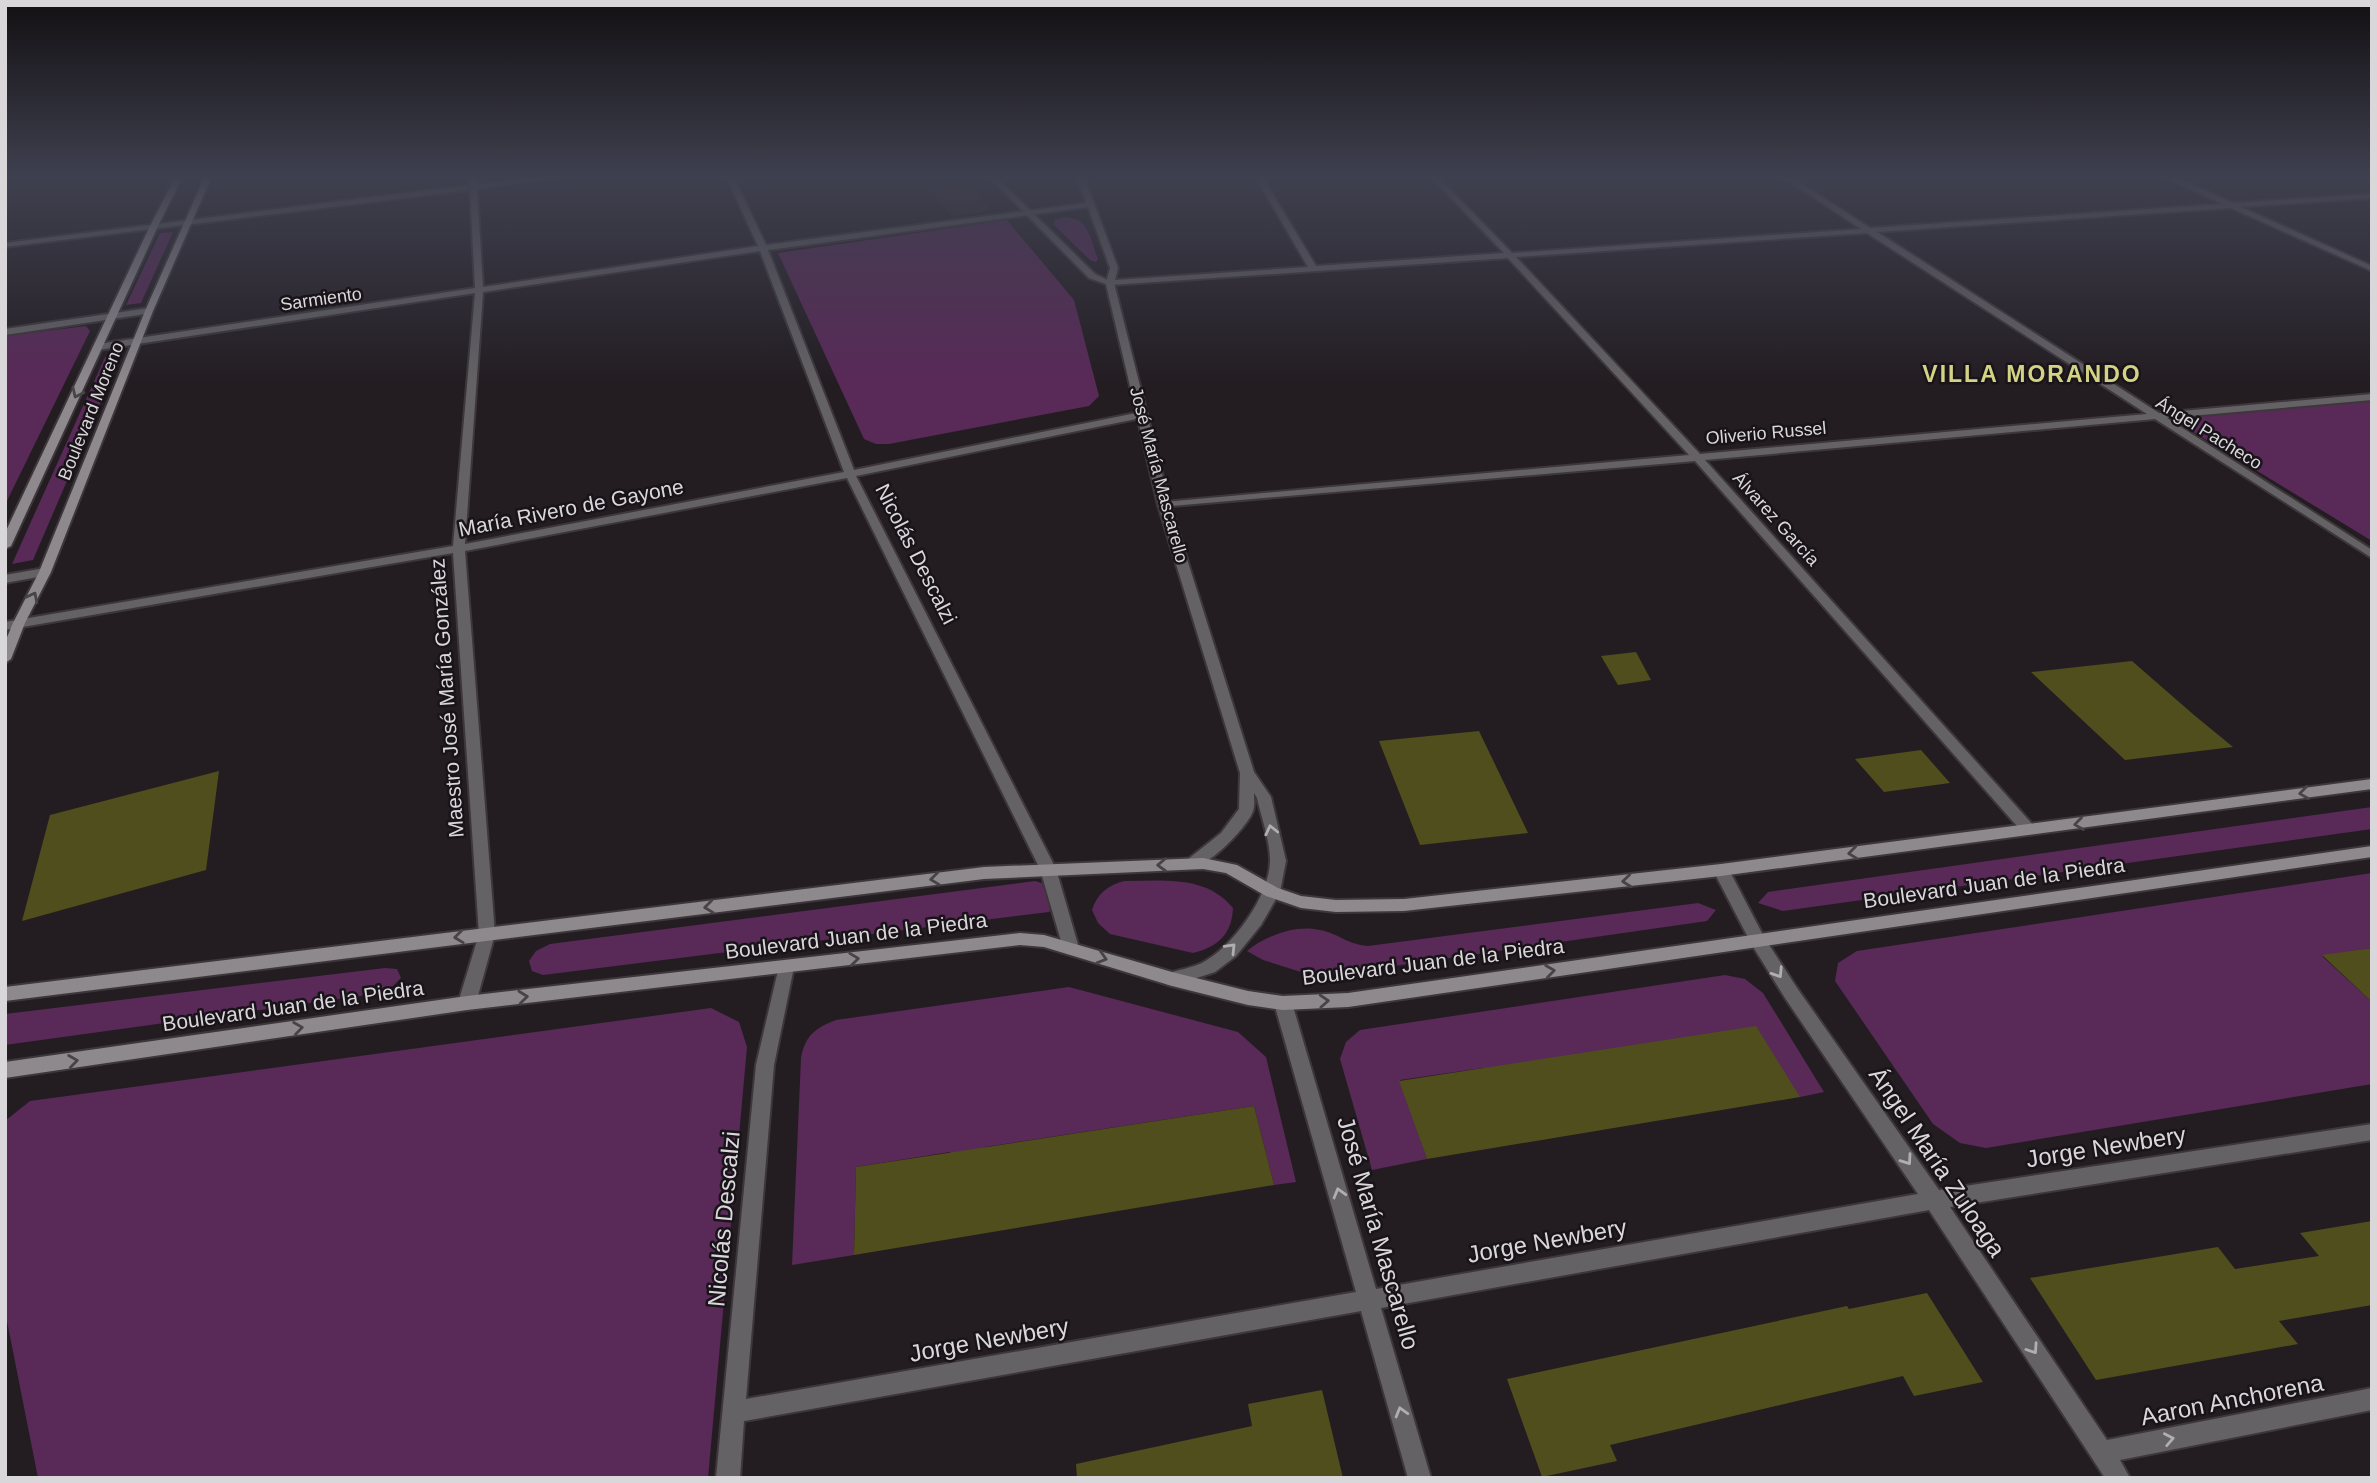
<svg xmlns="http://www.w3.org/2000/svg" width="2377" height="1483" font-family="Arial,sans-serif">
<rect width="100%" height="100%" fill="#231d22"/>
<path fill="#2f262e" d="M966 183 989 207 984 212 952 216 928 188Z"/>
<path fill="#592958" d="M1064 217C1090 218 1090 239 1098 259L1096 262 1090 260 1054 225 1055 220Z
M1007 220 1074 300 1099 396 1089 406 889 444H876L864 439 778 253Z
M173 232 141 303 126 305 160 233Z
M86 326 90 331 5 505V336Z
M121 355 33 560 12 564 105 357Z
M2372 399V541L2187 428 2181 418 2188 415Z
M2372 807V829L1783 911 1758 903 1768 892Z
M2372 873V948L2322 956 2372 1002V1084L1986 1148 1960 1143 1933 1124 1835 981 1838 963 1857 951Z
M1035 881 1049 885 1057 902 1049 912 543 975 532 971 529 961 536 951 550 944Z
M1124 881C1164 881 1206 875 1233 908 1232 934 1218 947 1193 953L1110 934 1098 923 1092 910C1097 894 1108 885 1124 881Z
M1698 903 1716 910 1707 921 1317 977 1263 960 1247 951C1265 936 1296 924 1320 930 1340 934 1346 944 1368 946Z
M385 968 397 969 401 978 393 986 375 994 5 1045V1014Z
M1725 975 1745 979 1763 993 1824 1092 1800 1097 1488 1078 1483 1068 1400 1080 1427 1159 1372 1170 1340 1059 1346 1042 1360 1030Z
M1069 987 1238 1032 1266 1057 1296 1182 1274 1185 1254 1106 985 1147 951 1164 950 1152 856 1167 854 1255 792 1265 801 1058C805 1036 815 1028 836 1020Z
M711 1008 739 1022 747 1047 708 1478H38L5 1311V1121L30 1101Z"/>
<path fill="#4f4e1c" d="M1636 652 1651 680 1618 685 1601 656Z
M2132 661 2194 715 2233 747 2125 760 2031 672Z
M1479 731 1528 833 1420 845 1379 741Z
M1921 750 1950 783 1884 792 1855 759Z
M219 771 206 870 22 921 50 815Z
M2372 948V1002L2322 955Z
M1756 1026 1800 1097 1427 1159 1399 1081Z
M1254 1106 1274 1185 854 1255 856 1167Z
M2372 1221V1305L2279 1321 2298 1344 2096 1380 2030 1278 2218 1247 2235 1269 2319 1256 2300 1233Z
M1927 1293 1983 1382 1914 1396 1903 1376 1610 1445 1617 1461 1542 1477 1507 1379 1847 1306 1849 1309Z
M1322 1390 1343 1478H1077L1076 1464 1252 1426 1248 1404Z"/>
<g fill="none" stroke-linecap="round" stroke-linejoin="round">
<defs>
<path id="minor" d="M470 176H477V185L543 176H567L477 189 483 287 758 246 726 176H733L766 245 1086 203 1077 176H1084L1118 268 1115 280 1308 267 1255 176H1262L1316 266 1504 253 1430 176H1437L1512 253 1861 229 1781 176H1790L1870 228 2222 204 2163 176H2173L2233 203 2372 194V198L2241 207 2372 266V271L2231 208 1877 232 2159 413 2372 394V400L2167 418 2372 550V558L2155 419 1705 460 2034 826 2037 830 2034 834H2024L1695 461 1160 507 1158 505 1164 502 1689 455 1508 258 1110 285 1106 283 1110 268 1088 207 768 250 854 470 1141 412 1146 415 1141 418 856 476 1056 869 1079 948 1077 953 1071 954 1065 953 1063 948 1040 869 847 478 465 551 495 934 476 1003 473 1008 467 1010 461 1008 458 1003 479 934 453 553 5 630V622L453 546 475 293 98 350 93 347 98 344 475 288 470 190 5 247V243L470 185ZM1867 233 2147 414 1700 454 1516 257ZM760 251 844 472 465 544 483 292Z
M149 308 152 309V313L5 335V329Z
M45 568 51 572 49 575 5 583V575Z
M1721 864 1727 866 1764 937 1797 988 1939 1190 2372 1124V1140L1950 1207 2107 1440 2372 1388V1410L2120 1460 2130 1478H2105L1929 1210 1381 1308 1431 1478H1408L1361 1311 744 1421 740 1478H716L756 1065 780 962 786 960 792 962 794 967 774 1065 746 1399 1356 1292 1274 1003 1277 998 1283 996 1289 998 1292 1003 1376 1289 1918 1194 1785 998 1752 945 1713 870 1715 866Z"/>
<path id="tertiary" d="M988 176H995L1095 274 1114 283 1170 505 1254 772 1271 797 1286 861 1280 892 1261 925 1236 956 1215 972 1172 986 1166 984 1164 979 1166 974C1178 970 1191 968 1202 963 1233 947 1269 896 1270 862 1271 844 1261 816 1257 798L1254 793C1254 798 1255 806 1253 811 1248 827 1203 873 1187 868L1184 864 1187 860 1221 833 1239 809 1240 773 1158 505 1106 284 1089 278Z"/>
<path id="secondary" d="M176 176H183L158 226 11 546 5 549V533L150 226Z
M205 176H212L153 311 51 572 25 623 11 659 5 663V642L13 623 39 572 145 311Z
M2372 779V789L1721 876 1404 911 1336 912 1301 908 1266 896 1226 873 1203 869 984 879 5 1001V987L984 867 1203 858 1237 865 1278 888 1301 896 1336 900 1404 899 1721 864Z
M2372 846V857L1348 1007 1283 1010 1248 1005 1172 986 1044 947 1020 945 467 1010 5 1078V1062L467 996 1020 933 1044 935 1172 972 1248 991 1283 996 1348 993Z"/>
</defs>
<use href="#minor" stroke="#3d373c" stroke-width="4"/>
<use href="#tertiary" stroke="#3d373c" stroke-width="4"/>
<use href="#secondary" stroke="#3d373c" stroke-width="4"/>
<use href="#minor" fill="#656265" fill-rule="evenodd"/>
<use href="#tertiary" fill="#656265" fill-rule="evenodd"/>
<use href="#secondary" fill="#8d898d" fill-rule="evenodd"/>
</g>
<defs><path id="oneway-chevron" d="M-2-3.5L2.5 0L-2 3.5" fill="none" stroke-width="1.6" stroke-linecap="round" stroke-linejoin="round" transform="scale(1.75)"/></defs>
<g stroke="#474347">
<use href="#oneway-chevron" transform="translate(77 393) rotate(115)"/>
<use href="#oneway-chevron" transform="translate(33 597) rotate(-63)"/>
<use href="#oneway-chevron" transform="translate(2304 793) rotate(172)"/>
<use href="#oneway-chevron" transform="translate(2079 824) rotate(172)"/>
<use href="#oneway-chevron" transform="translate(1853 853) rotate(173)"/>
<use href="#oneway-chevron" transform="translate(1162 865) rotate(178)"/>
<use href="#oneway-chevron" transform="translate(935 879) rotate(173)"/>
<use href="#oneway-chevron" transform="translate(1627 881) rotate(174)"/>
<use href="#oneway-chevron" transform="translate(709 907) rotate(173)"/>
<use href="#oneway-chevron" transform="translate(459 937) rotate(173)"/>
<use href="#oneway-chevron" transform="translate(1102 958) rotate(17)"/>
<use href="#oneway-chevron" transform="translate(854 959) rotate(-7)"/>
<use href="#oneway-chevron" transform="translate(1550 971) rotate(-8)"/>
<use href="#oneway-chevron" transform="translate(523 997) rotate(-6)"/>
<use href="#oneway-chevron" transform="translate(1324 1001) rotate(-3)"/>
<use href="#oneway-chevron" transform="translate(298 1028) rotate(-8)"/>
<use href="#oneway-chevron" transform="translate(73 1061) rotate(-8)"/>
</g>
<g stroke="#b1aeb1">
<use href="#oneway-chevron" transform="translate(1271 830) rotate(-103)"/>
<use href="#oneway-chevron" transform="translate(1231 948) rotate(-46)"/>
<use href="#oneway-chevron" transform="translate(1778 973) rotate(57)"/>
<use href="#oneway-chevron" transform="translate(1907 1160) rotate(55)"/>
<use href="#oneway-chevron" transform="translate(1339 1193) rotate(-106)"/>
<use href="#oneway-chevron" transform="translate(2033 1349) rotate(56)"/>
<use href="#oneway-chevron" transform="translate(1401 1412) rotate(-106)"/>
<use href="#oneway-chevron" transform="translate(2169 1439) rotate(-11)"/>
</g>
<linearGradient id="sky" x2="0" y2="1"><stop stop-color="#131013"/><stop offset="0.46" stop-color="#3f404f"/><stop offset="1" stop-color="#3f404f" stop-opacity="0"/></linearGradient>
<rect width="2377" height="384" fill="url(#sky)"/>
<g text-anchor="middle" stroke-width="5" stroke-linejoin="round" paint-order="stroke">
<g font-size="18" fill="#dad7da" stroke="#191419">
<text transform="translate(321 299) rotate(-8)" y="6">Sarmiento</text>
<text transform="translate(91 411) rotate(-68)" y="6">Boulevard Moreno</text>
<text transform="translate(1766 433) rotate(-5)" y="6">Oliverio Russel</text>
<text transform="translate(2209 433) rotate(32)" y="6">Ángel Pacheco</text>
<text transform="translate(1159 475) rotate(75)" y="6">José María Mascarello</text>
<text transform="translate(1776 519) rotate(48)" y="6">Álvarez García</text>
</g>
<g font-size="21" fill="#dad7da" stroke="#191419">
<text transform="translate(571 508) rotate(-11)" y="7">María Rivero de Gayone</text>
<text transform="translate(916 554) rotate(63)" y="7">Nicolás Descalzi</text>
<text transform="translate(447 698) rotate(-94)" y="7">Maestro José María González</text>
<text transform="translate(1994 883) rotate(-8)" y="7">Boulevard Juan de la Piedra</text>
<text transform="translate(856 936) rotate(-7)" y="7">Boulevard Juan de la Piedra</text>
<text transform="translate(1433 962) rotate(-7)" y="7">Boulevard Juan de la Piedra</text>
<text transform="translate(293 1006) rotate(-8)" y="7">Boulevard Juan de la Piedra</text>
</g>
<g font-size="23" font-weight="bold" letter-spacing="2" fill="#d4d384" stroke="#191419">
<text x="2032" y="382">VILLA MORANDO</text>
</g>
<g font-size="24" fill="#dad7da" stroke="#191419">
<text transform="translate(2106 1147) rotate(-9)" y="8">Jorge Newbery</text>
<text transform="translate(1937 1162) rotate(56)" y="8">Ángel María Zuloaga</text>
<text transform="translate(724 1219) rotate(-85)" y="8">Nicolás Descalzi</text>
<text transform="translate(1378 1233) rotate(74)" y="8">José María Mascarello</text>
<text transform="translate(1547 1241) rotate(-10)" y="8">Jorge Newbery</text>
<text transform="translate(989 1340) rotate(-10)" y="8">Jorge Newbery</text>
<text transform="translate(2232 1400) rotate(-11)" y="8">Aaron Anchorena</text>
</g>
</g>
<rect width="2377" height="1483" fill="none" stroke="#dad7da" stroke-width="14"/>
</svg>
